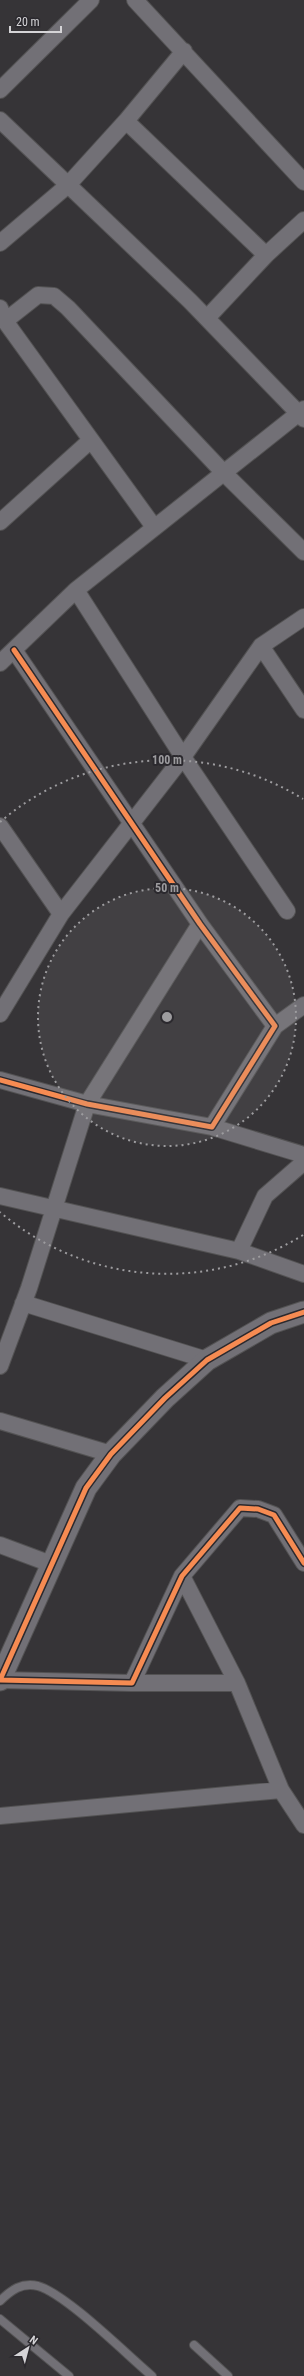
<svg xmlns="http://www.w3.org/2000/svg" width="304" height="2376" font-family="'Roboto Condensed',sans-serif">
<rect width="100%" height="100%" fill="#363437"/>
<g fill="none" stroke-linecap="round" stroke-linejoin="round">
<defs>
<path id="service" d="M0 2301C11 2290 22 2282 38 2286 66 2294 127 2355 152 2376
M0 2319 69 2376
M194 2345 228 2376"/>
<path id="minor" d="M135 0 304 182
M0 90 91 0
M0 120 190 301 304 419
M126 121 266 255 304 220
M0 243 67 186 126 121 184 51
M0 308 5 321 154 527
M207 318 266 255
M5 321 38 295 54 296 68 308 224 473 304 552
M0 522 91 440
M76 590 183 757 287 911
M261 646 304 710
M0 663 76 590 304 409
M0 826 61 914 0 1014
M61 914 183 757 261 646 304 617
M275 1026 304 1005
M0 1080 87 1104 212 1127 275 1026 200 924 14 650
M212 1127 304 1155
M304 1162 265 1196 239 1251 304 1274
M0 1196 239 1251
M23 1303 207 1360
M0 1366 29 1288 87 1104 200 924
M0 1421 111 1454
M0 1545 51 1564
M182 1576 237 1683 281 1790 304 1825
M0 1680 132 1683 182 1576 240 1508 258 1509 274 1515 304 1563
M132 1683H237
M0 1816 281 1790"/>
<path id="tertiary" d="M0 1680 86 1488 111 1454 165 1398 207 1360 271 1323 304 1312"/>
</defs>
<use href="#service" stroke="#535253" stroke-width="10"/>
<use href="#minor" stroke="#535253" stroke-width="18"/>
<use href="#tertiary" stroke="#535253" stroke-width="23"/>
<use href="#service" stroke="#727076" stroke-width="8"/>
<use href="#minor" stroke="#727076" stroke-width="16"/>
<use href="#tertiary" stroke="#727076" stroke-width="21"/>
<defs>
<path id="cycleway" d="M0 1080 87 1104 212 1127 275 1026 200 924 14 650
M0 1680 86 1488 111 1454 165 1398 207 1360 271 1323 304 1312
M0 1680 132 1683 182 1576 240 1508 258 1509 274 1515 304 1563"/>
</defs>
<use href="#cycleway" stroke="#2b292e" stroke-width="8"/>
<use href="#cycleway" stroke="#f68b52" stroke-width="5"/>
</g>
<circle cx="167" cy="1017" r="129" fill="#9d9c9f" fill-opacity=".12"/>
<g fill="none" stroke="#9d9c9f" stroke-width="2" stroke-dasharray="2 4">
<circle cx="167" cy="1017" r="129"/>
<path d="M303 1235A257 257 0 0 1 0 1212M0 822A257 257 0 0 1 303 799"/>
</g>
<circle cx="167" cy="1017" r="6" fill="#9d9c9f" stroke="#2b292e" stroke-width="2"/>
<g font-size="12" text-anchor="middle" font-weight="bold" fill="#9d9c9f" stroke="#2b292e" stroke-width="4" stroke-linejoin="round" paint-order="stroke">
<text x="167" y="764">100 m</text>
<text x="167" y="892">50 m</text>
</g>
<g transform="translate(28 2348) rotate(36)" stroke="#2b292e" stroke-width="3" paint-order="stroke">
<path d="M0-3L7 15L0 10L-7 15Z" fill="#d5d4d7"/>
<text y="-6" font-size="11" font-weight="bold" text-anchor="middle" fill="#d5d4d7">N</text>
</g>
<path d="M10 26v6h51v-6" fill="none" stroke="#d5d4d7" stroke-width="2"/>
<text x="16" y="26" font-size="12" fill="#d5d4d7" stroke="#2b292e" stroke-width="3" paint-order="stroke">20 m</text>
</svg>
